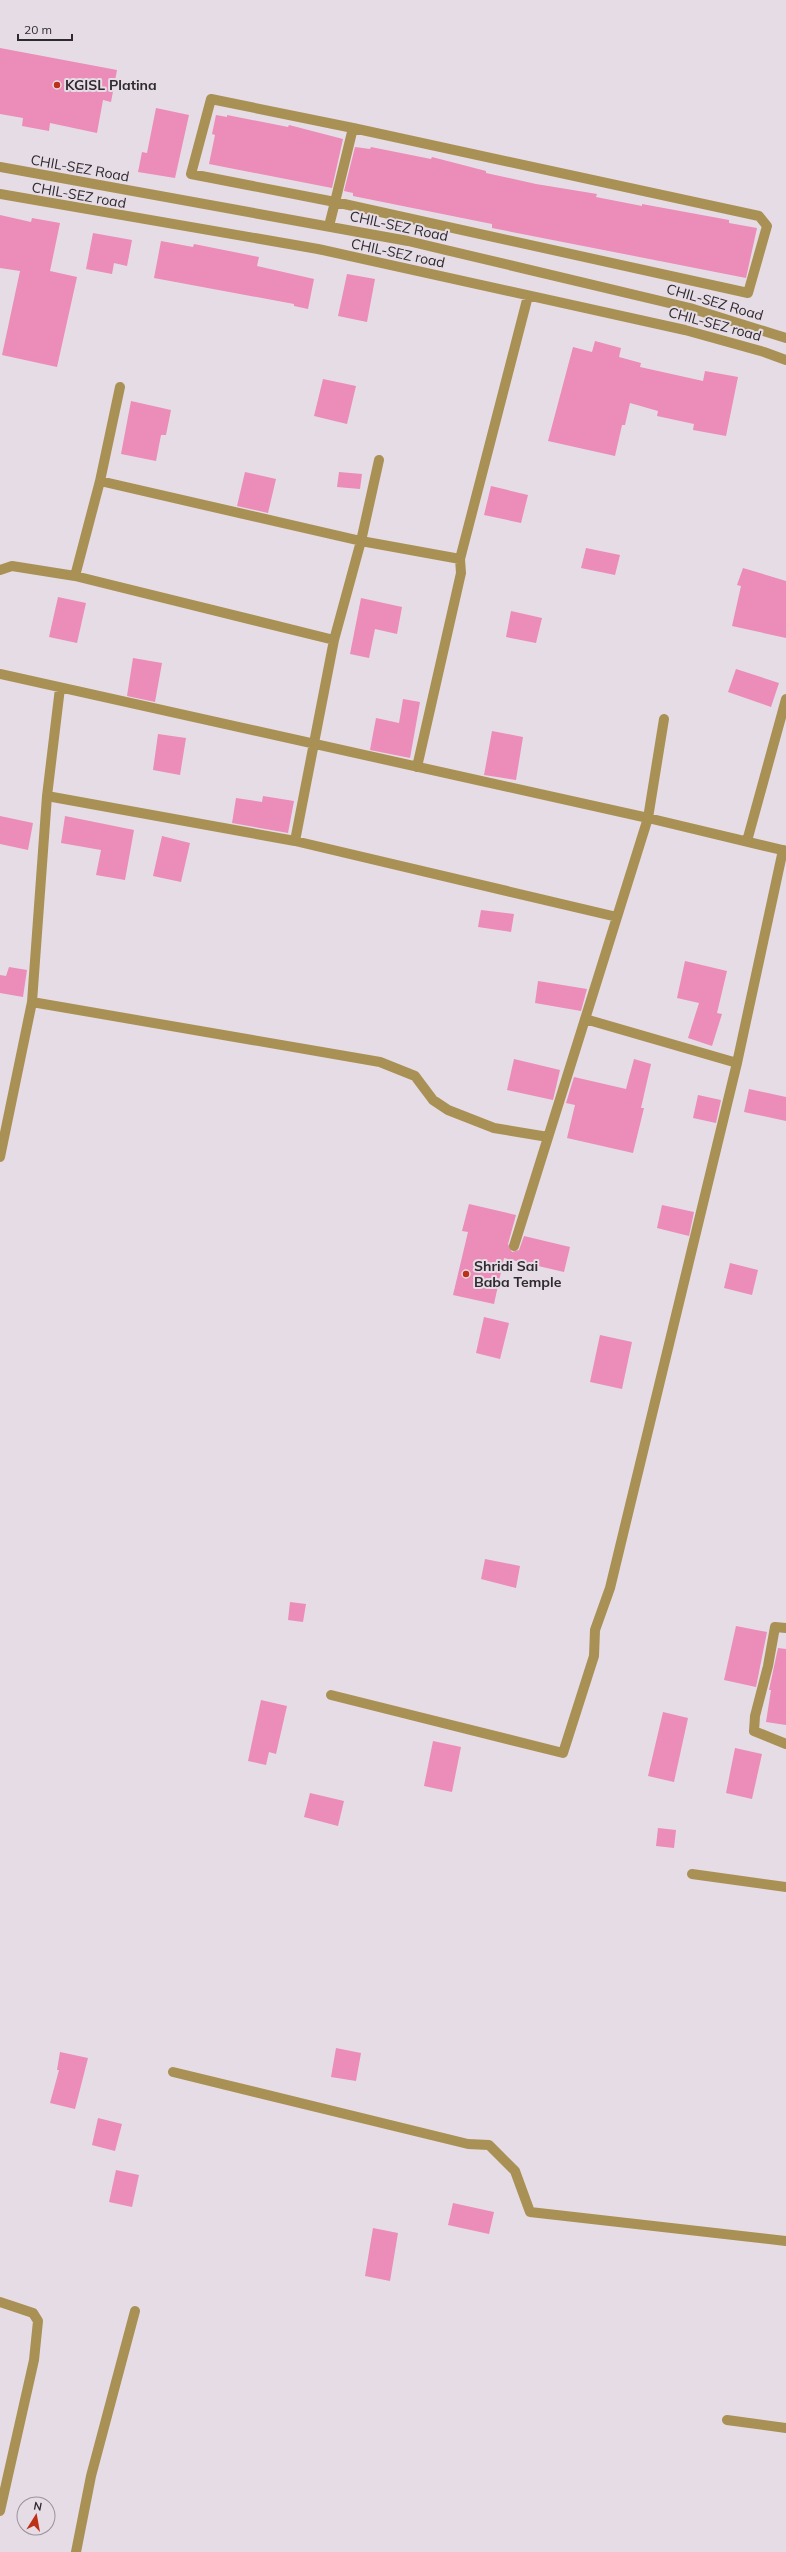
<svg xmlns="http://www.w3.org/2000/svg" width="786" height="2552" font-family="Mulish,sans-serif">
<rect width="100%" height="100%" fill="#e6dce5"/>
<path fill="#eb8cb9" d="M0 48 117 70 111 102 103 100 97 133 50 123 49 131 22 126 23 118 0 114Z
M156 108 189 115 175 178 138 172 142 152 147 153Z
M216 115 227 117V115L288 127 289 125 343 139 332 188 209 164 215 135 212 134Z
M355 147 370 149 371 147 431 159 432 157 486 171V173L536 184 597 194 596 197 642 206V204L729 220V223L757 228 746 278 492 228V224L353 196V193L344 191Z
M0 215 31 222 32 218 60 223 50 271 77 277 57 367 2 355 20 271 0 268Z
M93 233 132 240 127 266 114 263 112 274 86 269Z
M161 241 193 247 194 244 259 257 257 266 314 279 308 309 294 306V304L154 278Z
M347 274 375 279 367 322 338 316Z
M595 341 621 348 619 357 641 363 640 367 703 381 705 371 738 377 726 436 693 430 694 424 657 416 658 411 630 403 625 425H622L615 456 548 441 573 347 592 352Z
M323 379 356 386 347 424 314 416Z
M131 401 171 410 166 435H161L156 461 121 454Z
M245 472 276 479 268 513 237 506Z
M339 472 362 474 360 489 337 487Z
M491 486 528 495 521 523 484 515Z
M586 548 620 555 615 575 581 568Z
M743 568 786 581V638L732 626 741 586 737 585Z
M58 597 86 603 77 643 49 637Z
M361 598 402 607 397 634 375 629 369 658 350 654Z
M511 611 542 618 536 643 506 637Z
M133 658 162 663 155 702 127 696Z
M736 669 779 683 771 707 728 692Z
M403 699 420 702 410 758 370 750 376 718 399 723Z
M492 731 523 737 516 780 484 775Z
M158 734 186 738 180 775 153 770Z
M263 796 294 801 288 833 232 823 236 798 262 802Z
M0 816 33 823 28 850 0 844Z
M65 816 134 830 125 880 96 875 101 850 61 843Z
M162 836 190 843 181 882 153 876Z
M481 910 514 914 511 932 478 927Z
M685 961 727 971 717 1013 722 1014 712 1046 688 1038 699 1003 677 998Z
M9 967 27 970 23 997 0 993V975L6 976Z
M538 981 587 989 581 1011 535 1003Z
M514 1059 560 1070 553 1100 507 1090Z
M634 1059 651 1064 641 1108H644L633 1153 567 1138 575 1105 566 1103 574 1077 626 1089Z
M749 1089 786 1097V1121L744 1112Z
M698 1095 721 1100 716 1123 693 1118Z
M469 1204 516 1215 508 1244 512 1252 519 1250 524 1236 570 1247 564 1272 504 1258 494 1304 453 1295 468 1232 462 1231Z
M662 1205 694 1212 689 1236 657 1228Z
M730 1263 758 1270 752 1295 724 1288Z
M484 1317 509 1323 500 1359 476 1353Z
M600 1335 632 1342 622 1389 590 1382Z
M485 1559 520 1566 516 1588 481 1579Z
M290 1602 306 1604 303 1622 288 1620Z
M736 1626 767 1632 756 1687 724 1680Z
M778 1648 786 1649V1725L766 1722 771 1690H769Z
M261 1700 287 1706 276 1754 269 1752 266 1765 248 1761Z
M663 1712 688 1718 674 1782 648 1776Z
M433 1741 461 1747 452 1792 424 1786Z
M735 1748 762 1754 752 1799 726 1793Z
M310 1793 344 1801 338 1826 304 1817Z
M658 1828 676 1830 674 1848 656 1846Z
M336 2048 361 2053 356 2081 331 2077Z
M60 2052 88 2058 75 2109 50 2103 59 2070H57Z
M98 2118 122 2124 115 2151 92 2145Z
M116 2170 139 2175 132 2207 109 2202Z
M453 2203 494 2212 489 2234 448 2225Z
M373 2228 398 2233 390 2281 365 2276Z"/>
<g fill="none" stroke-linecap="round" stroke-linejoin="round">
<path stroke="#a99155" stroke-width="10" d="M0 167 408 241 690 308 786 338
M0 194 318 249 685 330 764 352 786 360
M329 226 335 202 748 293 767 226 759 216 353 128 335 202 191 174 211 99 353 128
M100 481 361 541 460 559
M0 570 12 566 75 576 100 481 120 387
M75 576 334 640
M0 674 648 818 664 719
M417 767 461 573 460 559 528 296
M47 796 60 688
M295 841 334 640 361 541 379 460
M747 841 786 699
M32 1002 380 1062 415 1076 433 1100 448 1110 494 1128 548 1137
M585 1019 737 1063
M0 1157 32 1002 47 796 295 841 617 917
M514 1246 648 818 786 851
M786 1628 775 1627 768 1666 755 1716 754 1731 786 1744
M331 1695 563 1753 594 1656 595 1630 610 1588 737 1063 783 850
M692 1874 786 1887
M173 2072 468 2144 489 2145 515 2171 530 2212 786 2241
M0 2302 33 2313 38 2321 34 2360 0 2511
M727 2420 786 2428
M76 2552 91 2476 135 2311"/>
</g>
<g fill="#bd3117" stroke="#e6dce5" stroke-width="1.5">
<circle cx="57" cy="85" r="4"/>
<circle cx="466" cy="1274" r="4"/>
</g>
<g text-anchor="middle" stroke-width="4" stroke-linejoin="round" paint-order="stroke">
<g font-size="14" font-weight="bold" fill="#2e2a2e" stroke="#e6dce5" text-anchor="start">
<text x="65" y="90">KGISL Platina</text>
<text x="474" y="1271">Shridi Sai<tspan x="474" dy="16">Baba Temple</tspan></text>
</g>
<g font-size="14" fill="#2e2a2e" stroke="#e6dce5">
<text transform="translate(80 168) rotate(10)" y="5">CHIL-SEZ Road</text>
<text transform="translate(79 195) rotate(10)" y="5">CHIL-SEZ road</text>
<text transform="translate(399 226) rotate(12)" y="5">CHIL-SEZ Road</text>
<text transform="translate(398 253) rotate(12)" y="5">CHIL-SEZ road</text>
<text transform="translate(715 302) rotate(16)" y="5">CHIL-SEZ Road</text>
<text transform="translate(715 324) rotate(15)" y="5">CHIL-SEZ road</text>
</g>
</g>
<g transform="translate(36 2516) rotate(11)"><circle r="19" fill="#e6dce5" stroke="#9c959c"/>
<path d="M0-3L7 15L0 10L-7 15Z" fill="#bd3117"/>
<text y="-6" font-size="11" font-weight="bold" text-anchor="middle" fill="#2e2a2e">N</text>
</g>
<path d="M18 34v6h54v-6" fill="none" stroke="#2e2a2e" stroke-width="2"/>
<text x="24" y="34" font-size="12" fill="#2e2a2e" stroke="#e6dce5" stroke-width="3" paint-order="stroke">20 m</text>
</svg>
